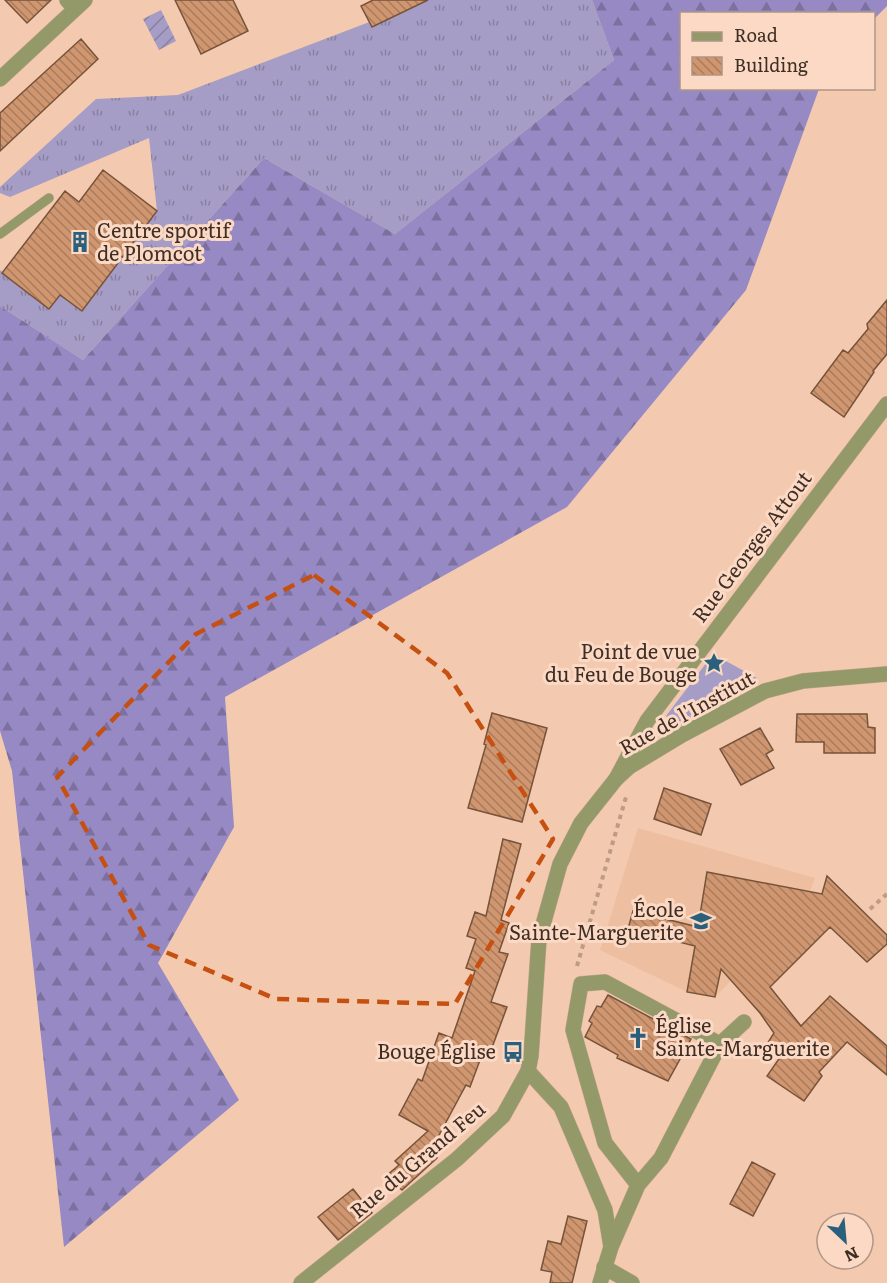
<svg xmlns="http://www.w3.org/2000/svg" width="887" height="1283" font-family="Literata,serif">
<defs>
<pattern id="grass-tufts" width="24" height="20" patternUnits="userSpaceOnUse" patternTransform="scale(1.5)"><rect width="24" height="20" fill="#a59dc5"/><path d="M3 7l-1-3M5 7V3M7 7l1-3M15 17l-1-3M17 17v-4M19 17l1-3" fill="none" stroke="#8880a0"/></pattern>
<pattern id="forest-firs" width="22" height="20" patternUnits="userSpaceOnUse" patternTransform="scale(1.5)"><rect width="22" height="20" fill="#9689c4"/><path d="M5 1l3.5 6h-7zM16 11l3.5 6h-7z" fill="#7c709f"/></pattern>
<pattern id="garden-furrows" width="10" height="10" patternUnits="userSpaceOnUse" patternTransform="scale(1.5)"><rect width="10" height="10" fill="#a59dc5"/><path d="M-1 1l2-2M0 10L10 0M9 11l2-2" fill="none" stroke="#8880a0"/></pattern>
<pattern id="building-back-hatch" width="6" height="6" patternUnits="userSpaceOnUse" patternTransform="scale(1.5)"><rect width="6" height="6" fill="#d09670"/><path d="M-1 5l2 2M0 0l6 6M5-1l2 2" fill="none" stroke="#aa7b5c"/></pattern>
</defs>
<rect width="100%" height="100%" fill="#f3caaf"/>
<path fill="#edbe9f" d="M638 828 815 878 804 908 715 997 687 992 600 950Z"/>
<path fill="url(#grass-tufts)" d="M427 0H592L614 60 395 234 264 158 83 360 0 306V270L49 309 60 295 82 311 157 211 149 138 10 197 0 193V187L96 99 178 95Z"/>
<path fill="url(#forest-firs)" d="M592 0H887V6L874 19V14H682V88L819 89 746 290 567 507 225 697 234 827 158 963 239 1100 64 1247 12 771 0 731V306L83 360 264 158 395 234 614 60Z"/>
<path fill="#a59dc5" d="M713 654 757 678 707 706 679 727 666 716Z"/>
<path fill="url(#garden-furrows)" d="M161 10 176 41 159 50 143 19Z"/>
<path fill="url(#building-back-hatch)" stroke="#76533b" stroke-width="1.5" d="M5 0H51L27 23Z
M175 0H233L248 31 201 54Z
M373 0H428L372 27 361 6Z
M81 39 98 59 0 151V113Z
M103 170 157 211 82 311 60 295 49 309 2 273 65 191 79 202Z
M887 300V354L873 371 874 372 844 417 811 393 843 350 848 353 868 329 867 324Z
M492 713 547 728 522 822 468 808 486 745 484 744Z
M797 714H867L868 727 875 728V753H824V742H796Z
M760 728 773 750 766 754 774 768 741 785 720 749Z
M664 788 711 804 701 835 654 819Z
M503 839 521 844 501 920 509 923 499 952 508 954 491 1002 507 1007 490 1053 483 1052 470 1087 466 1085 430 1152 437 1158 402 1190 386 1176 399 1165 395 1161 428 1131 399 1115 418 1079 422 1081 439 1033 452 1038 475 971 466 968 476 939 467 936 475 912 486 916Z
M707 872 822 894 827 876 887 935V944L867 962 830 927 770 987 801 1026 830 996 887 1046V1075L847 1042 819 1072 822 1076 804 1101 767 1076 781 1056 767 1044 774 1033 760 1013 721 969 715 997 687 992 695 946 628 929 633 911 698 927Z
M608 995 691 1039 668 1081 617 1058 618 1055 585 1037 592 1023 589 1021 597 1006 601 1007Z
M752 1162 775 1174 753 1216 730 1204Z
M353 1189 372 1213 338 1240 318 1217Z
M568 1216 587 1221 572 1283H550L552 1272 541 1270 548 1241 561 1244Z"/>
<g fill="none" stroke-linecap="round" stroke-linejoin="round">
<defs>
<path id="service" d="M0 234 49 198"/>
<path id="minor" d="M67 0 75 9
M616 779 647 721 887 404
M528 1071 561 1107 605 1210 611 1247
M638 1185 605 1143 573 1030 581 984 605 982 720 1044
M604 1267 632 1283
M600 1283 611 1247 638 1185 661 1158 720 1044 744 1022"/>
<path id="tertiary" d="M0 79 85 0
M301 1283 457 1159 503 1116 528 1071 531 1056 539 939 560 864 581 823 616 779 629 767 682 735 765 691 803 681 887 674"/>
</defs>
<use href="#service" stroke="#cba890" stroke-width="10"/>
<use href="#minor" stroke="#cba890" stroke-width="16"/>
<use href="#tertiary" stroke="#cba890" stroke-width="16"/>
<path stroke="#bd9b85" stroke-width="4" stroke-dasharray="4.5 4.5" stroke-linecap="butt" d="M870 909 887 894
M577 966 626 797"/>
<use href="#service" stroke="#939969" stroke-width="9"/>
<use href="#minor" stroke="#939969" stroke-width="15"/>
<use href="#tertiary" stroke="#939969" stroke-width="15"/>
</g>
<path fill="none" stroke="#c65011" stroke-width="4.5" stroke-dasharray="12 8" stroke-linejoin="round" d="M314 575 447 673 553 839 455 1004 276 999 149 945 57 777 196 634Z"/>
<defs>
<symbol id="building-bare" viewBox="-9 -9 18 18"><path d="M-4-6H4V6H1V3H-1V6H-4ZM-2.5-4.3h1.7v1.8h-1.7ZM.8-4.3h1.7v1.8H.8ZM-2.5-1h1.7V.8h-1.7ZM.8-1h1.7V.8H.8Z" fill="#2b607c" stroke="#fbd9c4" stroke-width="2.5" paint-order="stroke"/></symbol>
<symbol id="sight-bare" viewBox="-9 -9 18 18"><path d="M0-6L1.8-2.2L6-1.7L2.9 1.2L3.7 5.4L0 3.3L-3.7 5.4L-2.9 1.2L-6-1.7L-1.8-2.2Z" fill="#2b607c" stroke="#fbd9c4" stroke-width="2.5" paint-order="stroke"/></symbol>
<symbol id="school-bare" viewBox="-9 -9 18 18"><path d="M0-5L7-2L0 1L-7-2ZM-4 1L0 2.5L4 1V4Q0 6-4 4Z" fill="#2b607c" stroke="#fbd9c4" stroke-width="2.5" paint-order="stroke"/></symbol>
<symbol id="church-bare" viewBox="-9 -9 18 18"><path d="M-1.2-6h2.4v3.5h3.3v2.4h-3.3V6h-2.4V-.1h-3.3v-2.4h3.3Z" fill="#2b607c" stroke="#fbd9c4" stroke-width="2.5" paint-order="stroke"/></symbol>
<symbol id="bus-bare" viewBox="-9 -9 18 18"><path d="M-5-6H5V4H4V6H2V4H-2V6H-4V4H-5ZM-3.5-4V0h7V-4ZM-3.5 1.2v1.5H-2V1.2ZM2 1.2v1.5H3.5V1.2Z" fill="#2b607c" stroke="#fbd9c4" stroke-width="2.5" paint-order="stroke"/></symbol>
</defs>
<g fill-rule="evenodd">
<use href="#building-bare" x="65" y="227" width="30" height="30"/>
<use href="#sight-bare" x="699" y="648" width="30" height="30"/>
<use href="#school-bare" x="686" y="906" width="30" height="30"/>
<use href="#church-bare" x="623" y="1023" width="30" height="30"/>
<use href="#bus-bare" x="498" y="1037" width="30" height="30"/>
</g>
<g text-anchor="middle" stroke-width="6" stroke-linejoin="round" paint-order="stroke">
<g font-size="20" fill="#3f2e24" stroke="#fbd9c4" text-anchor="end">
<text x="97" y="238" text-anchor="start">Centre sportif<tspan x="97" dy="23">de Plomcot</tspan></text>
<text x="697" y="659">Point de vue<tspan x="697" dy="23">du Feu de Bouge</tspan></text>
<text x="684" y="917">École<tspan x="684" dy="23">Sainte-Marguerite</tspan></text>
<text x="655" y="1033" text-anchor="start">Église<tspan x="655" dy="23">Sainte-Marguerite</tspan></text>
<text x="496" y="1059">Bouge Église</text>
</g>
<g font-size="20" fill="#3f2e24" stroke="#fbd9c4">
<text transform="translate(752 547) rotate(-53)" y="7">Rue Georges Attout</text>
<text transform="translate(687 713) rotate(-29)" y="7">Rue de l'Institut</text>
<text transform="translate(418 1160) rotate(-40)" y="7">Rue du Grand Feu</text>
</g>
</g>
<rect x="680" y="12" width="195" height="78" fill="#fbd9c4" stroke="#b09584" stroke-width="1.5"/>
<rect x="692" y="32" width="30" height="9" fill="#939969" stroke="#b09584" stroke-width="1.5"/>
<text x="734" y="42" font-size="18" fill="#3f2e24">Road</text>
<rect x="692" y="57" width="30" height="18" fill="url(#building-back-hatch)" stroke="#b09584" stroke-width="1.5"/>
<text x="734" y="72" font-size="18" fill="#3f2e24">Building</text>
<g transform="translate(845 1241) rotate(154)"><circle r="28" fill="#fbd9c4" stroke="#b09584" stroke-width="1.5"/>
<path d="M0-4.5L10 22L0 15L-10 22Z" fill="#2b607c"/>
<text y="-9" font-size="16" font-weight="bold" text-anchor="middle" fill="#3f2e24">N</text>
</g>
</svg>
